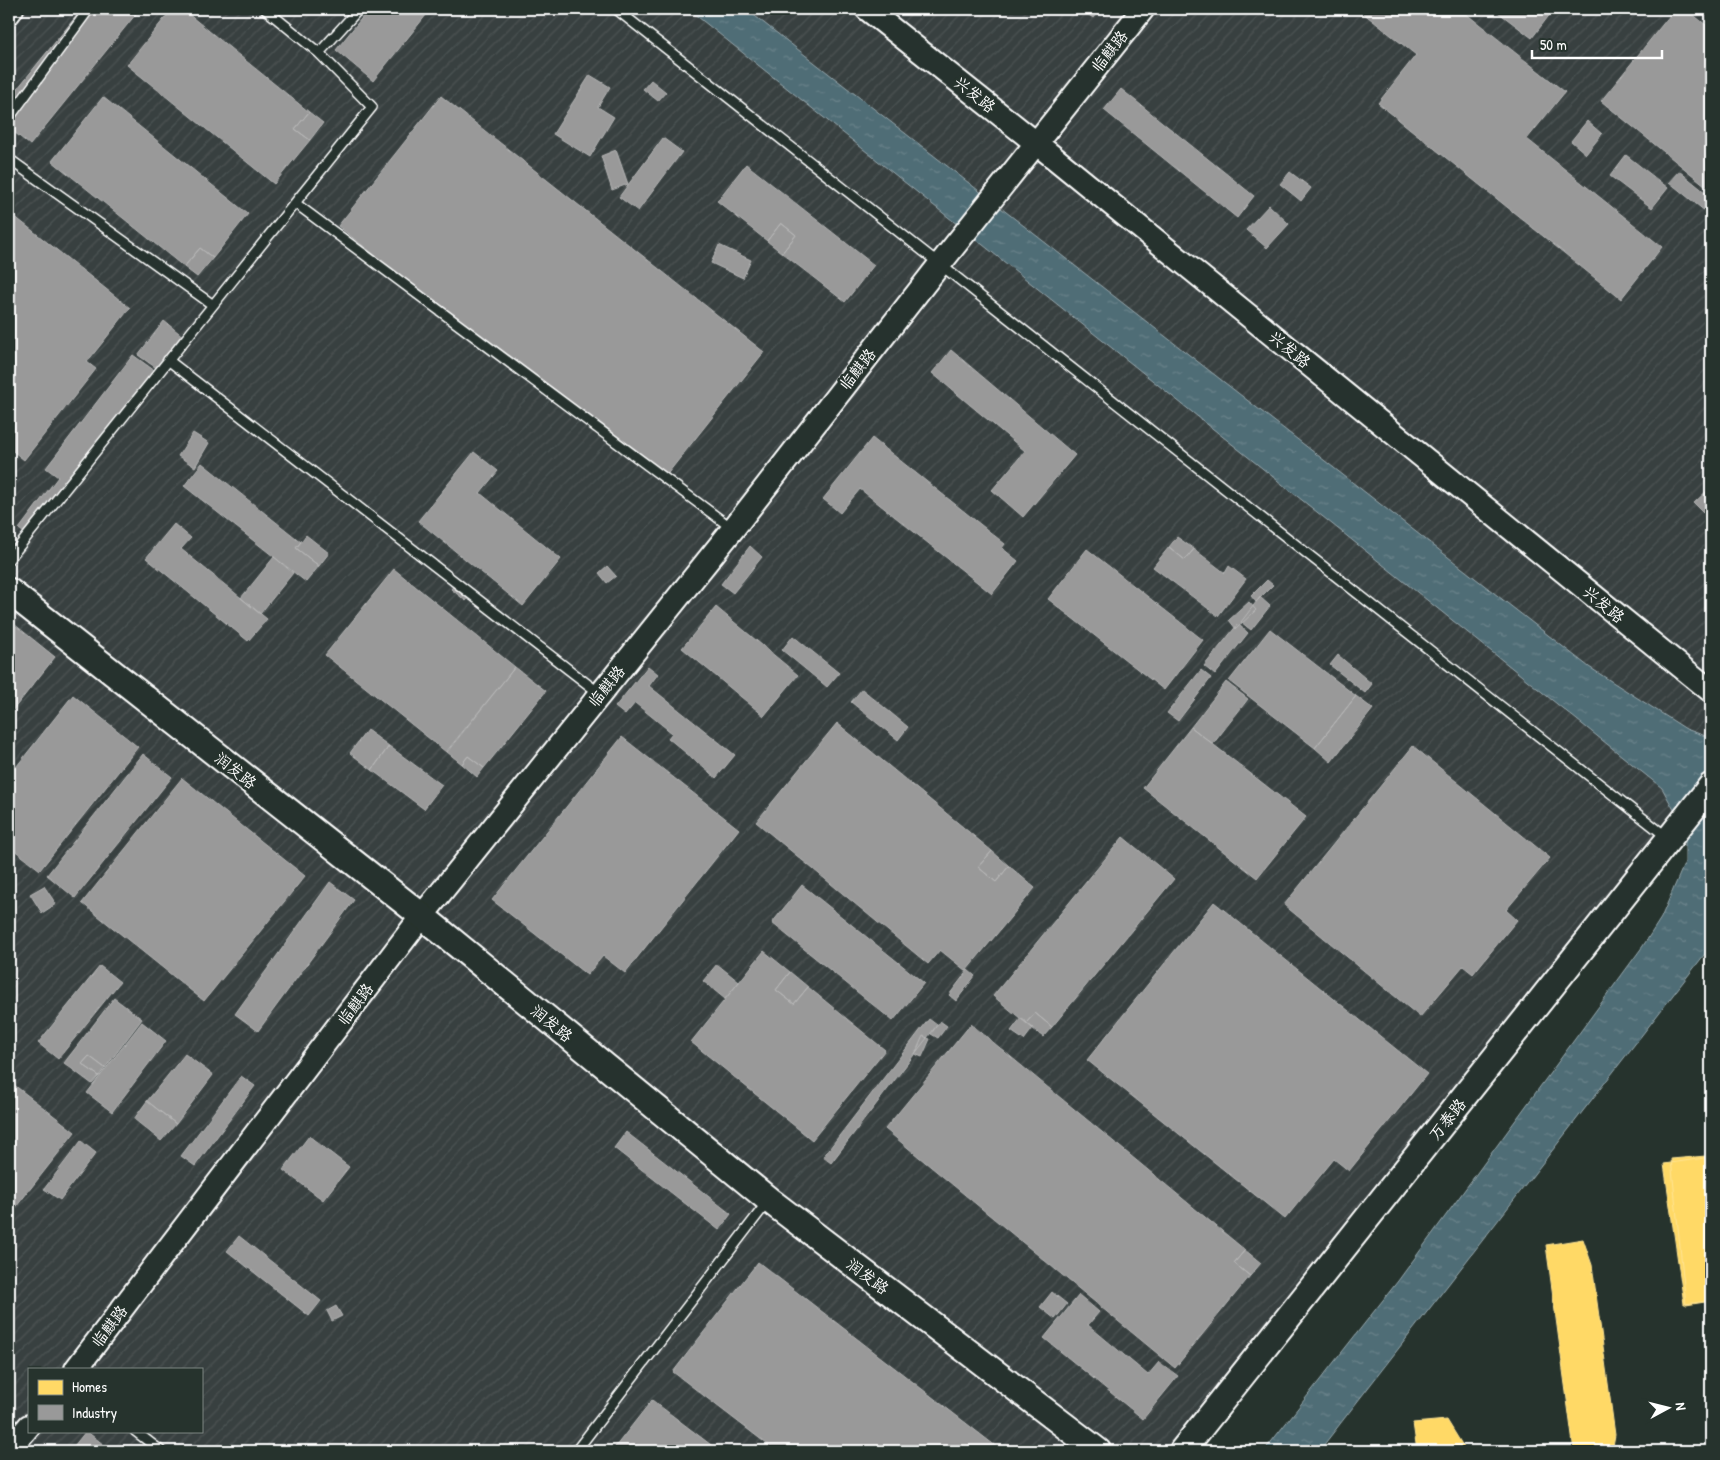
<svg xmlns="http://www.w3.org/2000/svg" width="1720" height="1460" font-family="'Patrick Hand','LXGW WenKai TC',sans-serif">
<defs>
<pattern id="industrial-furrows" width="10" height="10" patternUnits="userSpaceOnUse" patternTransform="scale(1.25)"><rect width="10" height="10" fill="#384040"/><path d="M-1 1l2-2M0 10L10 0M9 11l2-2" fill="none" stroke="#4c5353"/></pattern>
<pattern id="water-ripples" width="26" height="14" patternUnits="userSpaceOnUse" patternTransform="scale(1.25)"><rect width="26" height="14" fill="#506d76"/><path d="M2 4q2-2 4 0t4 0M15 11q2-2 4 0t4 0" fill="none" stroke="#6a838b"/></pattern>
</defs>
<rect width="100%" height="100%" fill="#26332d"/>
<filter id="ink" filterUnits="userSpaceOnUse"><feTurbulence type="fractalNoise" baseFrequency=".02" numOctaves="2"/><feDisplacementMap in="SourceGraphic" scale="10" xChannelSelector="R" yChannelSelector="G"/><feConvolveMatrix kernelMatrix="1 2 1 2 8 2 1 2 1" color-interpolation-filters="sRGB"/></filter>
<g filter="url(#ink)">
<path fill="url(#industrial-furrows)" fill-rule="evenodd" d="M9 9H1711V786L1182 1451H9ZM29 1369H201V1431H29Z"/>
<path fill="url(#water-ripples)" stroke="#96a7ad" d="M688 9H746L1589 667 1686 729 1711 738V946L1319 1451H1264L1398 1281 1643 946 1661 918 1685 862V830L1662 788Z"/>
<path fill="#ffd966" stroke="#ffe494" d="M1706 1156 1711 1168V1301L1686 1305 1671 1159Z
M1711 1157V1301L1684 1304 1664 1164Z
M1583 1239 1592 1265 1615 1435 1612 1451H1574L1546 1245Z
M1447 1420 1463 1446 1464 1451H1417L1413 1423Z"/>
<path fill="#999" stroke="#b8b8b8" d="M82 9H140L30 145 9 128V99Z
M172 9H182L309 112 295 129 310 140 274 184 127 65Z
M369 9H431L373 81 336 50Z
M1081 9H1100L1093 18Z
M1358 9H1460L1565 92 1527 139 1662 247 1621 299 1378 103 1416 55Z
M1494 9H1554L1532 38Z
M1675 9H1686L1711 29V190L1601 101Z
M590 75 610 87 598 107 614 117 590 157 553 134Z
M651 80 666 92 658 101 643 89Z
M1121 89 1254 196 1237 218 1104 110Z
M441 96 764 352 661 482 338 226Z
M103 97 248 214 213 258 200 248 184 267 52 161Z
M309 112 323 123 310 140 295 129Z
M1587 121 1602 134 1586 154 1571 141Z
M663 138 682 152 638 211 619 197Z
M616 150 628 184 612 190 601 156Z
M1626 155 1668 188 1652 208 1610 176Z
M746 164 874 265 845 302 782 253 796 235 781 223 767 241 717 201Z
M1679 171 1711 197V216L1669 182Z
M1290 172 1311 188 1301 201 1280 184Z
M1269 205 1289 224 1267 248 1246 230Z
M9 212 130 308 87 362 96 369 24 460 9 448Z
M781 223 796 235 782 253 767 241Z
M719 245 751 260 743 278 711 263Z
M200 248 213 258 197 277 184 267Z
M164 321 184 337 159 370 138 355Z
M951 350 1075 455 1023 517 992 490 1025 451 932 373Z
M133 355 155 371 29 537 19 529 58 477 46 468Z
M193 433 209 443 195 467 178 456Z
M872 438 1005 544 1002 548 1018 561 992 594 860 489 840 513 823 499Z
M474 452 498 471 480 493 561 559 523 606 418 521Z
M202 463 301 542 296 548 319 566 306 582 184 486Z
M1711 487V520L1694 503Z
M174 524 191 538 181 549 267 619 248 641 146 558Z
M306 535 329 553 319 566 296 548Z
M1177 537 1194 549 1185 560 1169 547Z
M750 546 762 557 733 593 721 584Z
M1169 547 1185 560 1194 549 1225 573 1229 566 1246 579 1218 616 1153 567Z
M1087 549 1203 640 1164 690 1048 599Z
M274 557 293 573 260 614 241 598Z
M607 566 616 576 607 583 599 573Z
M394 569 515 667 446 752 325 655Z
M458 580 473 592 466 601 451 589Z
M1267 580 1273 585 1256 602 1251 596Z
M1260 597 1270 606 1251 630 1241 622Z
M1249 602 1256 610 1236 629 1229 620Z
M716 607 798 675 764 716 682 648Z
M9 620 55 657 9 715Z
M1238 624 1248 633 1215 675 1204 666Z
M1270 629 1356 696 1315 748 1229 681Z
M793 636 839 673 827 687 782 650Z
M1338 655 1372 684 1365 693 1330 665Z
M648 666 658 674 649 686 735 755 716 778 668 738 672 733 635 703 625 715 615 707Z
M515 667 546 691 484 768 468 756 462 764 447 752Z
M1201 670 1211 678 1178 721 1167 713Z
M1226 682 1248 699 1213 744 1191 727Z
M862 689 908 727 898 740 851 702Z
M73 695 138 747 40 870 9 846V776Z
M1356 696 1373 709 1331 762 1315 748Z
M837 723 992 851 978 867 996 882 1009 866 1035 888 966 971 940 950 928 964 756 822Z
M1191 727 1306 817 1257 878 1143 788Z
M367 730 389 746 372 770 350 753Z
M622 737 739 829 625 973 603 956 587 975 492 900Z
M389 746 442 785 424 809 372 770Z
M1413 746 1550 858 1506 910 1517 920 1473 974 1463 966 1420 1017 1284 905Z
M143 754 172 777 75 898 47 875Z
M468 756 484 768 477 777 462 764Z
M182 778 305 876 204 1001 82 903Z
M1123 837 1174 879 1052 1027 1035 1013 1026 1023 993 996Z
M992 851 1009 866 996 882 978 867Z
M330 882 354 900 258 1031 235 1014Z
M802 885 924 983 893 1021 772 923Z
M44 886 56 904 42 913 30 894Z
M1214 902 1427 1074 1349 1171 1334 1159 1285 1219 1087 1060Z
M764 951 790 972 776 990 794 1004 808 987 885 1050 812 1140 691 1042Z
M717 964 739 982 725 999 703 981Z
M100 966 120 982 58 1059 38 1043Z
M968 970 975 976 956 1001 949 995Z
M790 972 808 987 794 1004 776 990Z
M114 998 142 1019 105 1068 89 1056 82 1064 99 1076 92 1084 64 1063Z
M1035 1013 1052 1027 1043 1037 1026 1023Z
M1021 1018 1033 1028 1024 1040 1011 1031Z
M929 1019 937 1025 831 1163 823 1157Z
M940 1021 947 1026 938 1038 931 1034Z
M142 1022 166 1041 112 1112 87 1093Z
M971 1024 1245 1250 1234 1263 1250 1276 1175 1368 885 1129Z
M923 1036 930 1039 922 1057 915 1054Z
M185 1054 213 1075 176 1124 147 1101Z
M89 1056 105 1068 99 1076 82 1064Z
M241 1076 255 1086 195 1166 181 1156Z
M9 1081 75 1132 9 1216Z
M147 1101 176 1124 161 1141 134 1119Z
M626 1132 731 1214 719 1230 614 1148Z
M309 1136 349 1167 323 1200 283 1170Z
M81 1141 96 1153 60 1200 44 1189Z
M239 1236 321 1301 309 1316 227 1251Z
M1245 1250 1261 1263 1250 1276 1234 1263Z
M758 1262 1002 1451H776L673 1372Z
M1052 1292 1067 1304 1055 1319 1040 1307Z
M1079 1295 1099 1312 1088 1325 1148 1375 1159 1362 1178 1376 1143 1419 1044 1338Z
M336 1306 342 1316 332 1321 327 1311Z
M652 1400 719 1451H612Z
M86 1431 112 1451H70Z"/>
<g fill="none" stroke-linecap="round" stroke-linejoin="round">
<defs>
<path id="service" d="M265 9 319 53
M616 9 1668 838
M9 118 89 9
M9 159 213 305
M295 203 733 529
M168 360 599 693
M9 559 372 107 319 53 359 9
M135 1431 161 1451
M576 1451 769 1200"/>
<path id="tertiary" d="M867 9 1036 143 1711 691
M9 13 12 9
M76 1369 422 916 733 529 940 264 1143 9
M9 1450 29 1426"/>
<path id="secondary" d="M9 591 422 916 769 1200 1098 1451
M1182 1451 1711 786"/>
</defs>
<use href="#service" stroke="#fff" stroke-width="12"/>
<use href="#tertiary" stroke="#fff" stroke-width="26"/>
<use href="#secondary" stroke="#fff" stroke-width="29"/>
<use href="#service" stroke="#26332d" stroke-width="9"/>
<use href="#tertiary" stroke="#26332d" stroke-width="22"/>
<use href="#secondary" stroke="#26332d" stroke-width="25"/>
</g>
</g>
<g text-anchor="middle" stroke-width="5" stroke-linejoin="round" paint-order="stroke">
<g font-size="16" fill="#fff" stroke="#26332d">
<text transform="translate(1109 51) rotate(-52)" y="6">临麒路</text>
<text transform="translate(975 94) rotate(38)" y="6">兴发路</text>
<text transform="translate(1290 349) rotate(39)" y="6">兴发路</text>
<text transform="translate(857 369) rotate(-52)" y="6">临麒路</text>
<text transform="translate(1604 604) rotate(39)" y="6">兴发路</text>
<text transform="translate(606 686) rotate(-51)" y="6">临麒路</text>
<text transform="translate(236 770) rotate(38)" y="6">润发路</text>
<text transform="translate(355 1004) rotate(-53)" y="6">临麒路</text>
<text transform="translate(552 1023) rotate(39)" y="6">润发路</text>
<text transform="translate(1447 1119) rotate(-51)" y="6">万泰路</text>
<text transform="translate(868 1276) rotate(37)" y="6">润发路</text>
<text transform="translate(109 1326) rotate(-53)" y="6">临麒路</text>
</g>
</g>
<rect width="1720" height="1460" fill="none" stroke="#26332d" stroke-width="30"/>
<rect x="15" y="15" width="1690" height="1430" fill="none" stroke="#fff" stroke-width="2" filter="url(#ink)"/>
<rect x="28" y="1368" width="175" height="65" fill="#26332d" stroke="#7d8581"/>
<rect x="38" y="1380" width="25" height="15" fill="#ffd966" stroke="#7d8581"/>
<text x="72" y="1392" font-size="15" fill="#ffffff">Homes</text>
<rect x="38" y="1405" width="25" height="15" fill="#999999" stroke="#7d8581"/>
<text x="72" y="1418" font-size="15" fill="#ffffff">Industry</text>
<g transform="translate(1668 1408) rotate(83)" stroke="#26332d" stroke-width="4" paint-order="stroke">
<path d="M0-4L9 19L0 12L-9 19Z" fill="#ffffff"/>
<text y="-8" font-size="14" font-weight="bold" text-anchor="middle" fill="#ffffff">N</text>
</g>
<path d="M1532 50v8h130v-8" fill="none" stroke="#ffffff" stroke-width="2.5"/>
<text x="1540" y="50" font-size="15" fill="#ffffff" stroke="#26332d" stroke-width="4" paint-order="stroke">50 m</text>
</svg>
